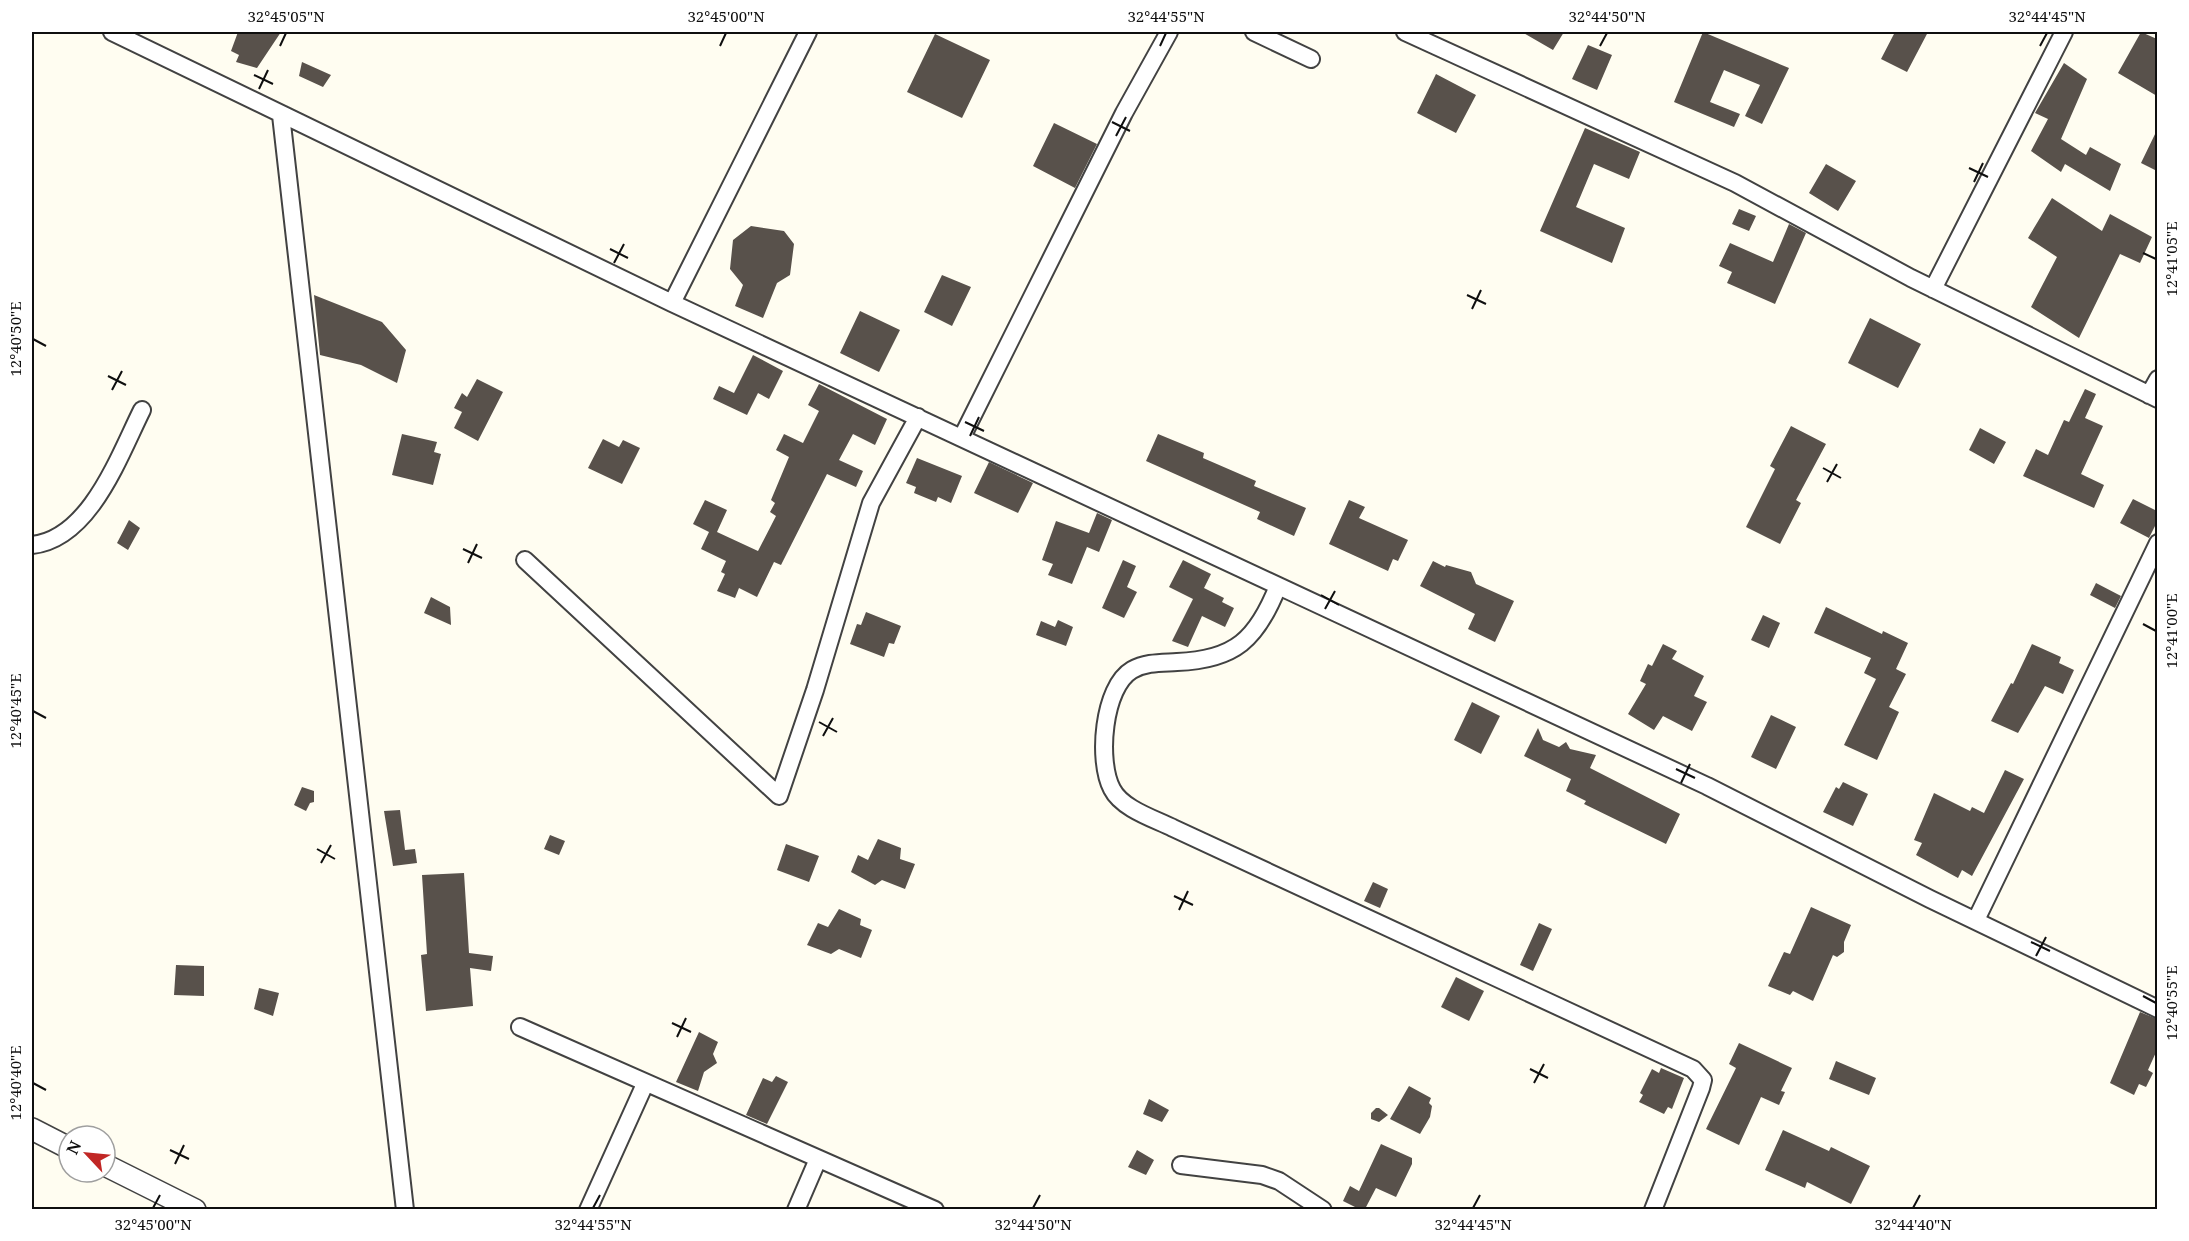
<svg xmlns="http://www.w3.org/2000/svg" width="2189" height="1241" font-family="'Noto Serif',serif">
<rect width="100%" height="100%" fill="#fffdf1"/>
<path fill="#58514b" d="M238 32H281L257 68 236 62 239 55 231 51Z
M1522 32H1564L1553 50Z
M1703 32 1789 68 1762 124 1745 116 1760 85 1724 70 1710 102 1740 114 1734 127 1674 102Z
M1895 32H1928L1907 72 1881 59Z
M2141 32 2157 39V96L2118 73Z
M935 34 990 60 962 118 907 92Z
M1588 45 1612 55 1597 90 1572 79Z
M302 62 331 75 323 87 299 76Z
M2064 63 2087 79 2061 139 2086 155 2090 147 2121 164 2110 191 2065 164 2061 172 2031 151 2048 119 2035 113Z
M1436 74 1476 95 1456 133 1417 113Z
M1054 123 1097 144 1075 188 1033 166Z
M1585 128 1640 152 1629 179 1594 164 1576 207 1625 228 1612 263 1540 231Z
M2157 130V171L2141 163Z
M1826 164 1856 181 1838 211 1809 193Z
M2052 198 2102 231 2110 214 2152 237 2140 263 2120 254 2079 338 2031 307 2057 257 2028 238Z
M1739 209 1756 216 1749 231 1732 224Z
M1789 224 1806 233 1775 304 1727 283 1732 272 1719 266 1730 243 1773 262Z
M751 226 784 231 794 244 790 275 777 283 763 318 735 306 743 285 730 269 733 240Z
M942 275 971 287 952 326 924 312Z
M314 295 382 322 406 350 397 383 361 365 320 355Z
M860 311 900 330 879 372 840 353Z
M1870 318 1921 344 1898 388 1848 363Z
M753 355 783 371 769 399 758 393 747 415 713 399 719 386 734 393Z
M477 379 503 392 478 441 454 428 462 412 454 408 462 393 467 397Z
M819 384 887 419 875 445 853 434 839 460 863 471 856 487 827 474 781 565 774 562 757 597 739 588 735 598 717 591 725 574 721 572 726 561 701 549 709 532 693 524 705 500 727 510 717 532 758 551 776 516 770 512 775 503 771 500 789 457 776 450 784 434 803 443 819 411 808 405Z
M2085 389 2096 394 2085 418 2103 426 2081 474 2104 485 2094 508 2023 476 2036 449 2048 455 2064 420 2069 422Z
M1791 426 1826 444 1796 500 1801 503 1780 544 1746 527 1775 469 1770 466Z
M1980 428 2006 442 1994 464 1969 450Z
M402 434 437 442 434 452 441 454 433 485 392 475Z
M1158 434 1204 453 1203 458 1256 481 1254 486 1306 508 1294 536 1257 519 1260 512 1146 461Z
M603 439 619 447 623 440 640 448 622 484 588 468Z
M917 458 962 476 951 503 938 497 936 502 914 493 916 487 906 483Z
M989 462 1033 483 1018 513 974 493Z
M2133 499 2157 511V522L2149 538 2120 523Z
M1349 500 1365 507 1359 518 1408 540 1398 561 1393 559 1388 571 1329 544Z
M1097 513 1112 520 1099 552 1087 547 1072 584 1048 575 1053 564 1042 560 1056 521 1089 533Z
M129 520 140 528 128 550 117 543Z
M1123 560 1136 566 1127 587 1137 592 1124 618 1102 608Z
M1183 560 1211 574 1204 588 1224 598 1222 602 1234 608 1225 627 1202 616 1188 647 1172 641 1193 599 1169 587Z
M1433 561 1445 567 1446 565 1471 572 1476 584 1514 601 1495 642 1468 629 1475 614 1420 586Z
M2096 583 2121 596 2115 608 2090 595Z
M431 597 450 607 451 625 424 613Z
M1826 607 1882 634 1883 631 1908 643 1896 669 1906 674 1889 707 1899 712 1877 760 1844 745 1876 679 1864 673 1871 658 1814 633Z
M866 612 901 626 894 644 889 643 884 657 850 644 857 624 861 625Z
M1763 615 1780 623 1769 648 1751 640Z
M1058 620 1073 627 1066 646 1036 635 1041 621 1055 627Z
M1663 644 1677 651 1672 659 1704 676 1694 696 1707 702 1692 731 1663 716 1654 730 1628 714 1646 684 1640 681 1648 664 1652 666Z
M2032 644 2061 657 2059 663 2074 670 2063 694 2045 686 2018 733 1991 721 2011 683 2013 684Z
M1472 702 1500 716 1481 754 1454 740Z
M1771 715 1796 727 1776 769 1751 757Z
M1538 728 1543 740 1559 747 1566 742 1570 749 1596 755 1590 768 1680 814 1666 844 1584 804 1586 801 1566 791 1571 779 1524 756Z
M2005 770 2024 779 1972 876 1962 870 1958 878 1916 855 1922 843 1914 840 1934 793 1970 811 1972 807 1984 813Z
M1843 782 1868 794 1853 826 1823 812 1836 787 1839 789Z
M302 787 314 791V802L310 803 306 811 294 805Z
M400 810 405 850 415 849 417 863 393 866 384 811Z
M550 835 565 841 559 855 544 849Z
M878 839 901 848 900 859 915 864 905 889 882 880 875 885 851 872 858 855 868 860Z
M786 844 819 856 809 882 777 870Z
M464 873 469 953 493 956 491 971 470 968 473 1006 426 1011 421 955 427 954 422 875Z
M1373 882 1388 889 1380 908 1364 901Z
M1811 907 1851 925 1844 942V952L1837 957 1833 955 1813 1001 1793 991 1790 995 1768 986 1784 952 1790 954Z
M839 909 861 919 860 925 872 930 861 958 839 949 831 954 807 945 818 923 828 927Z
M1539 923 1552 929 1533 971 1520 965Z
M176 965 204 966V996L174 995Z
M1456 977 1484 991 1469 1021 1441 1007Z
M259 988 279 993 273 1016 254 1009Z
M2140 1012 2157 1019V1050L2148 1070 2153 1073 2146 1087 2139 1084 2134 1095 2110 1083Z
M699 1032 718 1042 713 1054 717 1063 704 1072 698 1091 676 1082Z
M1739 1043 1792 1068 1781 1091 1785 1092 1779 1105 1761 1097 1739 1145 1706 1129 1736 1068 1729 1064Z
M1836 1061 1876 1078 1869 1095 1829 1079Z
M1661 1068 1684 1078 1672 1109 1668 1107 1664 1114 1639 1102 1643 1095 1640 1093 1652 1069 1659 1073Z
M776 1076 788 1082 767 1124 746 1115 763 1078 772 1082Z
M1409 1086 1431 1098 1429 1103 1432 1106 1430 1117 1420 1134 1390 1119Z
M1149 1099 1169 1110 1162 1122 1143 1114Z
M1376 1108H1379L1388 1115 1379 1122 1371 1119V1113Z
M1783 1130 1829 1151 1831 1147 1870 1166 1851 1204 1807 1182 1805 1188 1765 1170Z
M1381 1144 1412 1158V1164L1396 1197 1376 1188 1365 1209H1359L1343 1201 1350 1186 1359 1191Z
M1137 1150 1154 1160 1146 1175 1128 1167Z"/>
<g fill="none" stroke-linecap="round" stroke-linejoin="round">
<defs>
<path id="minor" d="M112 32 672 303 1707 786 1930 899 2158 1009
M1254 32 1311 59
M1405 32 1735 183 1911 278 2158 399
M281 115 405 1210
M1933 289 2064 32
M672 303 808 32
M2149 395 2158 379
M962 437 1124 113 1169 32
M32 545C90 539 119 456 142 410
M525 560 779 796 815 690 871 503 918 417
M1278 586C1257 639 1235 660 1177 662 1162 663 1146 662 1132 670 1103 687 1097 761 1112 789 1122 809 1155 819 1173 828L1693 1069 1703 1080 1701 1088 1653 1210
M1976 920 2158 543
M520 1027 935 1210
M1181 1165 1262 1175 1279 1181 1323 1210
M588 1210 645 1084
M796 1210 818 1159"/>
<path id="tertiary" d="M32 1129 69 1148
M105 1165 195 1210"/>
</defs>
<use href="#minor" stroke="#424242" stroke-width="20"/>
<use href="#tertiary" stroke="#424242" stroke-width="24"/>
<use href="#minor" stroke="#fff" stroke-width="16"/>
<use href="#tertiary" stroke="#fff" stroke-width="21"/>
</g>
<path fill="none" stroke="#0f0f0f" stroke-width="2" d="M280 46 286 33M720 46 726 33M1160 46 1166 33M1600 46 1607 33M2040 46 2047 33M254 75 273 84M259 89 268 70M1112 122 1130 131M1116 136 1126 117M1969 168 1988 177M1974 182 1983 163M610 249 628 258M2143 253 2156 259M614 263 624 244M1467 295 1486 304M1472 309 1481 290M33 339 46 346M108 376 126 385M112 390 122 371M965 422 984 431M970 436 979 417M1823 468 1841 478M1827 482 1837 464M463 549 482 558M468 563 477 544M1321 595 1339 605M1325 609 1335 591M2143 624 2156 631M33 711 46 718M819 722 837 732M823 736 833 718M1676 769 1695 778M1681 783 1690 764M317 849 335 859M321 863 331 845M1174 896 1193 905M1179 910 1188 891M2031 942 2050 951M2036 956 2046 937M2143 996 2156 1003M672 1023 691 1032M677 1037 686 1018M1530 1069 1548 1078M33 1083 46 1090M1534 1083 1544 1064M170 1150 189 1159M175 1164 184 1145M153 1208 160 1195M593 1208 600 1195M1033 1208 1040 1195M1473 1208 1480 1195M1913 1208 1920 1195"/>
<rect width="2189" height="1241" fill="none" stroke="#ffffff" stroke-width="66"/>
<g transform="translate(87 1154) rotate(296)"><circle r="28" fill="#ffffff" stroke="#9f9f9f" stroke-width="1.5"/>
<path d="M0-4.5L10 22L0 15L-10 22Z" fill="#c12725"/>
<text y="-9" font-size="16" font-weight="bold" text-anchor="middle" fill="#0f0f0f">N</text>
</g>
<rect x="33" y="33" width="2123" height="1175" fill="none" stroke="#0f0f0f" stroke-width="2"/>
<g font-size="15" text-anchor="middle" fill="#0f0f0f">
<text x="286" y="22">32°45'05"N</text>
<text x="726" y="22">32°45'00"N</text>
<text x="1166" y="22">32°44'55"N</text>
<text x="1607" y="22">32°44'50"N</text>
<text x="2047" y="22">32°44'45"N</text>
<text transform="translate(2172 259) rotate(-90)" y="5">12°41'05"E</text>
<text transform="translate(16 339) rotate(-90)" y="5">12°40'50"E</text>
<text transform="translate(2172 631) rotate(-90)" y="5">12°41'00"E</text>
<text transform="translate(16 711) rotate(-90)" y="5">12°40'45"E</text>
<text transform="translate(2172 1003) rotate(-90)" y="5">12°40'55"E</text>
<text transform="translate(16 1083) rotate(-90)" y="5">12°40'40"E</text>
<text x="153" y="1230">32°45'00"N</text>
<text x="593" y="1230">32°44'55"N</text>
<text x="1033" y="1230">32°44'50"N</text>
<text x="1473" y="1230">32°44'45"N</text>
<text x="1913" y="1230">32°44'40"N</text>
</g>
</svg>
